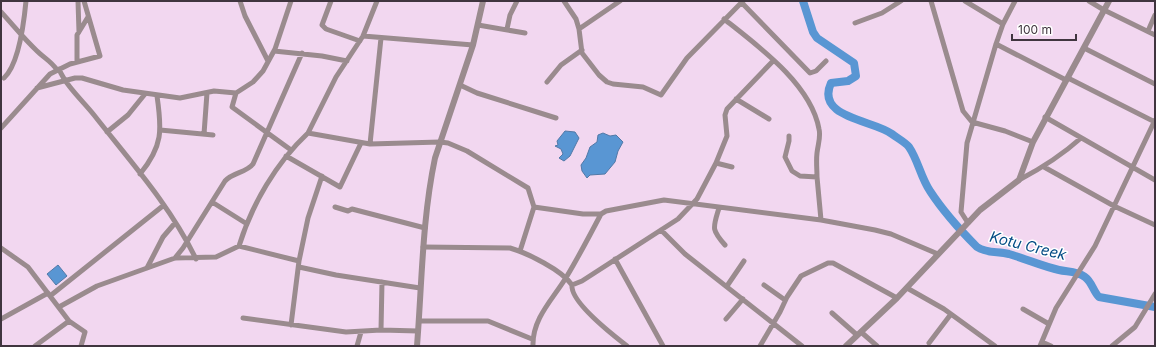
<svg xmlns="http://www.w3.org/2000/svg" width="1156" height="347" font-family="Inter,sans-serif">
<rect width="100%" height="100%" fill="#f2d7f0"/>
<path fill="#5996d3" stroke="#5279a7" d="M565 131 575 132 579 138 570 156 564 161 559 158 563 154 561 149 555 146 558 145 557 141Z
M603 133 610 136 616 135 623 142 618 151 615 162 605 174 590 175 587 178 582 171 581 165 586 158 590 147 597 142 598 135Z
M58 265 67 276 56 285 47 274Z"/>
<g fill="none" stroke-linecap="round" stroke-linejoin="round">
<path stroke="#5996d3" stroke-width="8" d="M803 1 813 32 817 38 854 63 856 76 848 81 831 83C815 118 874 120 892 134 897 138 905 142 909 147 918 160 921 178 930 191 943 211 960 230 977 247 988 254 997 251 1009 254 1026 259 1042 266 1059 270 1068 272 1077 271 1085 277 1092 282 1093 291 1099 297L1155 307"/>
<path stroke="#9a8b8e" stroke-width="5" d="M78 1 79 32
M240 1 245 16 268 61
M331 1 322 25 326 29 360 41
M564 1 576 19 579 29 582 53 599 75 607 82 613 84 643 87 661 95 687 58 743 1
M931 1 963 111 972 122 1005 131 1033 142
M965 1 1003 24
M1089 1 1104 10 1155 35
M742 3 810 73 816 71 826 61
M1 12C13 25 24 39 37 51 44 58 51 61 57 70
M724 19C758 46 811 84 819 129 821 137 818 144 817 153 816 161 817 169 817 177
M855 23 882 13 901 1
M478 25 525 33
M507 29 510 15 517 1
M579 29 620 1
M1148 31 1155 15
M363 36 473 45
M996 44 1066 80
M1084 48 1155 84
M274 51 322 56 347 61
M77 61V35L88 17
M59 69C66 86 82 100 94 115 130 161 170 205 196 259
M4 78C19 64 24 22 26 1
M1068 78 1155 122
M547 82 561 65 582 50
M460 85 477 93 556 118
M37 88 75 78H82L123 90 180 98 214 91 236 93 253 82 263 71 275 49 291 1
M236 93 232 107 291 150
M736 99 769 119
M1045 117 1155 180
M1 128 50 74 70 64 100 56 84 1
M160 130 213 135
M107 132 128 115 145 94
M308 133 336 77 363 36 377 1
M204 134 207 93
M789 136V141L785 157 792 171 800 176 817 177 821 220
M370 144 381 38
M286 156 340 187 361 143
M716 163 732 167
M1044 167 1114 206 1155 225
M140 174C163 146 162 130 157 96
M1019 180C1042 168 1062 155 1081 138
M212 202 247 224
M335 207 348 211 352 209 425 228
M534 207 583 214H601
M719 208C713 228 711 229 725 245
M968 223 961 212 967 143 996 44 1003 24 1015 1
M661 230 685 254 802 346
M239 246C252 204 276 163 308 133L370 144 440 142 448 143 467 151 528 188 534 207 520 251
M423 247 510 248C527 253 562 270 572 285L582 281 678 219 697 199 716 163 727 136 725 115 727 109 773 61
M1 248 28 267 69 321 85 332 81 346
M175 258 183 248 225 181C233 172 246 173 253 164L302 53
M615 259 663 346
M299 267 336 275 420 288
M147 268 163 237 175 223
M572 285C570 302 614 336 627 346
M764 285 785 300
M727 286 744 261
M907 288 944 309 995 346
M50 296 164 205
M59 307 97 286 175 258 216 257 239 246 299 261
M1023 309 1049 324
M832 313 857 335
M243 318 346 332 381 330 418 331
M1 319 48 293
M726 319 743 299
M419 321H488L532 339
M291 325 299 261 308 218 322 176
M381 330 382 282
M861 332 877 346
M1042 342 1051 346
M929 343 951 314
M35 346 69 321
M357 346 361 332
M533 346C532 318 554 298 567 276 579 256 590 235 601 214L606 211 664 200 821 220 875 230 891 234 938 254
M760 346 780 312 787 297 801 276 828 263H833L897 298
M1040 346 1056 308 1095 246 1155 120
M1112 346 1135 327 1155 294"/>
<path stroke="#9a8b8e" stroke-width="6" d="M417 346C422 283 422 220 435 158L473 45 483 1
M846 346 897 298 980 210 1019 180 1033 142 1109 1"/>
</g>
<g text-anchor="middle" stroke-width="3" stroke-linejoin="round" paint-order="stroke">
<g font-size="15" font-style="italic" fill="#044c85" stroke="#fff">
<text transform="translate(1028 246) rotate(14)" y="5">Kotu Creek</text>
</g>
</g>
<rect width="1156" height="347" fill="none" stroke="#40353f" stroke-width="4"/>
<path d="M1012 34v6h64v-6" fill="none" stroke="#40353f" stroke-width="2"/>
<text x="1018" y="34" font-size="12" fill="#40353f" stroke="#ffffff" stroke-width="3" paint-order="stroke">100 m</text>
</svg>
